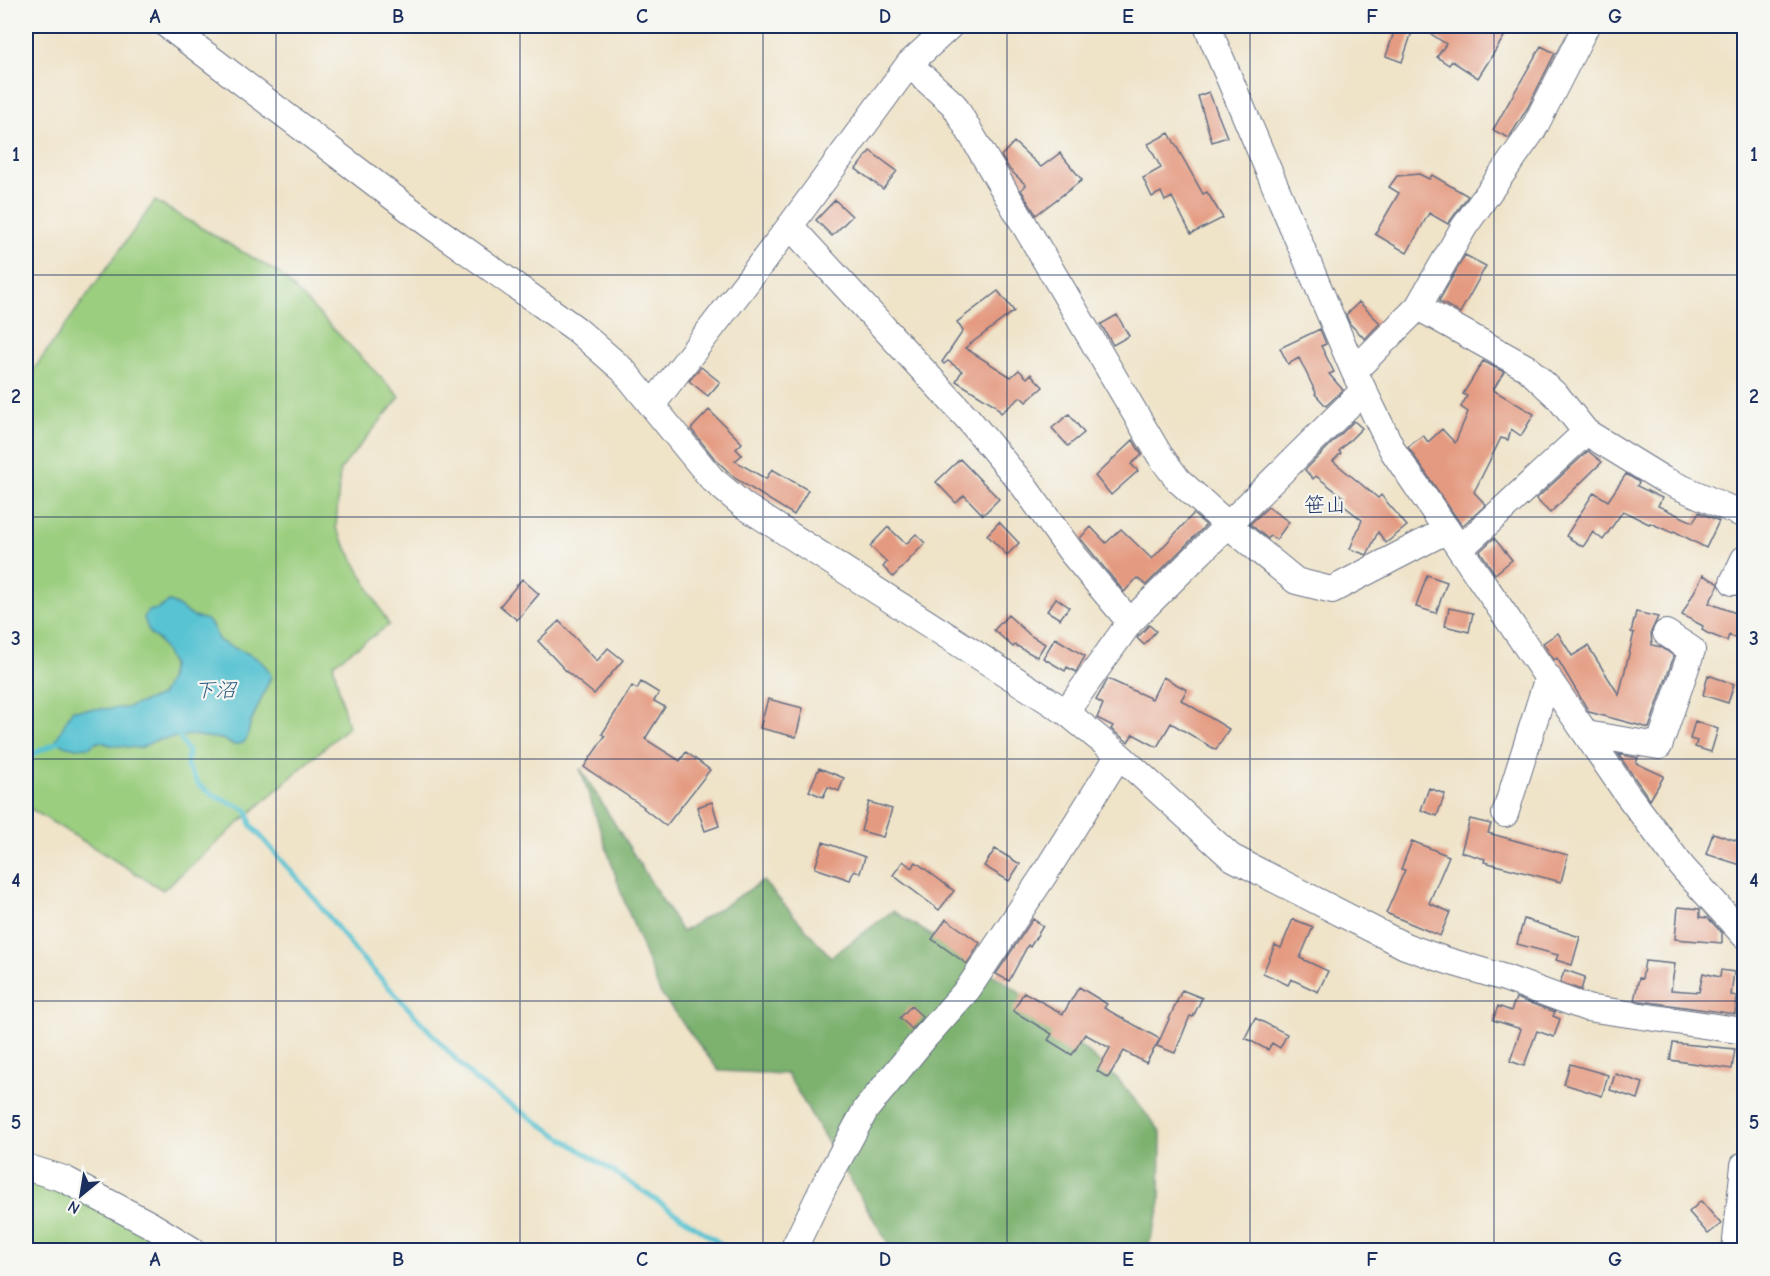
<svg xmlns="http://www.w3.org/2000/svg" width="1770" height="1276" font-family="'Comic Neue','Klee One',sans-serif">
<rect width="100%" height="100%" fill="#f6f6f2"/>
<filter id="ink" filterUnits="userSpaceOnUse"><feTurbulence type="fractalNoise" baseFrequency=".0167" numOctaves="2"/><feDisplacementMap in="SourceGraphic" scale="12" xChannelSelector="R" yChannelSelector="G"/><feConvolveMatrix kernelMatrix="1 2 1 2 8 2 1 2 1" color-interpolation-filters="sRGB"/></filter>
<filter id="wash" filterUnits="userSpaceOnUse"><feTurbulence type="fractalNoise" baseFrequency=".008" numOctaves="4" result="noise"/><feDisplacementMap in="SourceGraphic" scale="24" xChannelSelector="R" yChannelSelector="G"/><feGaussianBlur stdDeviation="1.35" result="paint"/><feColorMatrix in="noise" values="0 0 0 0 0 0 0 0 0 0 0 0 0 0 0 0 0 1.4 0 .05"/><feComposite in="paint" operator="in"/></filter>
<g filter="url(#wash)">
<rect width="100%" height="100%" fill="#efe3c8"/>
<path fill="#9bce7f" stroke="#5b7e6e" stroke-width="1.5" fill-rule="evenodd" d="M155 201 279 273 400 397 340 470 336 528 389 625 333 664 348 727 163 890 26 806V380ZM169 602C181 605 184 613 195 617 200 619 205 618 209 622 214 627 216 634 218 640 238 653 260 651 271 677L250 724 247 738 234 745 222 739 191 735 156 740 140 748 111 745 101 742 76 748 72 746 112 709 126 708 161 696C176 672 175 650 150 634L149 611 158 609Z
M26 1173 186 1250H26Z"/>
<path fill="#7cb16e" stroke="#4c7066" stroke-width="1.5" d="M580 768 682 932 763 881 831 957 893 911 1014 988 1117 1078 1161 1132 1160 1208 1147 1250H892L787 1074 719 1071 660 993 623 898Z"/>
<path fill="#58c3d2" stroke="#3a7998" stroke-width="1.5" d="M169 602C181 605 184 613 195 617 200 619 205 618 209 622 214 627 216 634 218 640 236 652 263 653 271 676L250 724 247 738 243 743 234 745 222 739 191 735 156 740 140 748 111 745 101 742H96L90 747 76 748 63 745 56 740 72 710 126 708 161 696 170 678 172 664 159 640 150 634 144 618 148 611 158 609Z"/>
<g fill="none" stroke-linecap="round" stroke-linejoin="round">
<path stroke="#58c3d2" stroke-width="5" d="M177 732 188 752 187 767 199 785 213 795 247 810 251 825 315 899 358 954 475 1080 490 1091 640 1189 730 1250
M26 757 65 739"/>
</g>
<g id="blocks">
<path fill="#e49a80" d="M1396 26H1414L1402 62 1386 56Z
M1419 26H1497L1507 32 1478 78 1452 61 1449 65 1437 57 1446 44Z
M1541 46 1555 53 1528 107 1509 138 1493 130Z
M1209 92 1227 137 1212 142 1198 96Z
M1169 133 1203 194 1207 192 1223 218 1191 234 1172 197 1165 201 1161 192 1152 197 1143 178 1161 168 1148 144Z
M1014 142 1041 167 1060 153 1082 180 1036 215 1021 190 1026 185 1010 170 1001 156Z
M870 151 897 171 883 189 856 169Z
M1419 174 1429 179 1432 175 1468 196 1448 224 1429 213 1407 253 1375 234 1399 193 1389 187 1397 176Z
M835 200 852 216 832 236 816 220Z
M1465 255 1486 266 1460 313 1439 301Z
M998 291 1014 311 965 348 1011 377 1019 370 1027 378 1031 374 1043 387 1026 402 1021 397 1001 413 995 405 956 381 962 371 948 361 944 364 942 362 963 331 957 322Z
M1359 302 1380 323 1365 339 1350 324 1346 315Z
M1117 315 1129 336 1113 345 1101 324Z
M1320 329 1326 344 1321 346 1334 372 1329 374 1343 390 1326 406 1315 394 1316 393 1299 358 1288 364 1280 348Z
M1483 361 1504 372 1493 390 1534 414 1521 436 1511 429 1508 440 1501 438 1474 492 1486 505 1462 526 1408 447 1423 435 1428 442 1442 429 1455 443 1468 412 1461 407 1467 396 1463 394Z
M701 367 720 382 708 396 689 381Z
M709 410 742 443 736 449 742 455 735 461 766 479 772 469 808 490 794 515 736 479 715 459 691 429Z
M1069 414 1084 433 1068 446 1052 428Z
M1354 421 1362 428 1339 451 1341 453 1333 461 1378 498 1381 495 1407 526 1386 543 1378 532 1367 555 1350 549 1362 520 1339 502 1343 497 1316 476 1313 479 1305 470Z
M1133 440 1142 455 1131 464 1138 471 1111 495 1095 476Z
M1588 451 1602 462 1550 513 1536 499Z
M960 459 999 499 983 515 964 495 956 503 936 482Z
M1626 474 1639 482 1637 486 1662 498 1658 506 1693 522 1699 512 1719 521 1706 548 1674 531 1673 533 1650 523 1649 524 1623 511 1603 540 1593 532 1583 547 1566 536 1594 492 1608 501Z
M1268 507 1289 522 1276 540 1270 536 1268 539 1250 524Z
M1193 514 1206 525 1146 585 1137 578 1124 592 1080 538 1091 527 1106 543 1121 529 1152 559Z
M999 522 1019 543 1007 555 987 535Z
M888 527 906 544 916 534 925 543 893 577 883 567 887 562 870 546Z
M1494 538 1512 560 1495 574 1480 551Z
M1427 575 1447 582 1436 613 1416 607Z
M1703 575 1718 583 1719 585 1709 603 1744 616V634L1739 632 1737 639 1729 635 1727 641 1707 633 1702 630 1703 626 1682 615Z
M522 579 539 594 517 620 500 606Z
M1056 598 1069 607 1060 619 1047 611Z
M1449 608 1473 613 1469 632 1445 626Z
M1636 612 1658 617 1651 632 1652 645 1661 647 1674 656 1649 728 1589 712 1557 658 1554 660 1543 643 1558 633 1572 656 1588 646 1619 695 1634 633 1631 632Z
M1008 615 1031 636 1045 644 1037 657 1015 645 1013 647 994 630Z
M559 621 597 661 608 648 623 660 594 694 567 672 538 641Z
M1149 625 1156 631 1144 645 1137 638Z
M1055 638 1085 656 1076 672 1067 667 1065 671 1043 658Z
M1708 675 1734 684 1728 703 1703 695Z
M1163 677 1187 690 1181 700 1229 729 1216 750 1171 723 1157 747 1133 734 1128 742 1111 729 1113 726 1097 718 1103 704 1096 700 1108 679 1152 699Z
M641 682 659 693 654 701 665 707 645 739 680 761 686 752 710 770 666 826 643 808 644 807 584 767 605 736 602 734 632 686 637 689Z
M768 699 803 708 796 737 760 728Z
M1695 721 1718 729 1711 752 1695 747 1697 741 1690 739Z
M1618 754 1638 758 1636 763 1664 776 1650 800Z
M819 768 844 778 839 791 828 787 823 797 809 791Z
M1429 788 1445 794 1437 816 1421 810Z
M712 802 719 826 705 831 697 807Z
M869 802 892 809 883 837 861 831Z
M1470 819 1491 824 1488 833 1568 855 1561 882 1484 862 1485 859 1461 852Z
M1713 833 1744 843V866L1706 854Z
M1412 841 1449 856 1429 903 1450 912 1440 936 1386 913 1405 870 1401 869Z
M823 842 865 857 860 873 854 870 850 880 815 868Z
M995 849 1020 864 1009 881 984 866Z
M903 861 912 868 916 862 954 891 939 910 893 875Z
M1678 907 1700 909V917L1708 918 1722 933V943L1675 939Z
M946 919 980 943 967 964 932 939Z
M1033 919 1043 926 1030 947 1028 945 1009 981 996 974Z
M1293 919 1313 927 1300 958 1328 971 1318 992 1291 979 1288 985 1263 973 1275 945 1281 948Z
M1524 919 1580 937 1572 965 1556 960 1558 955 1517 944Z
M1645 961 1675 964 1671 990 1699 992 1703 973 1720 977 1721 970 1734 972 1731 995 1737 996 1735 1014 1634 1000 1639 978 1642 979Z
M1565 970 1585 977 1581 990 1560 982Z
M1079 987 1107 1004 1104 1008 1160 1039 1146 1063 1124 1051 1108 1078 1097 1071 1110 1048 1085 1034 1072 1055 1048 1040 1052 1034 1013 1011 1024 992 1063 1014Z
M1182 990 1202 998 1193 1017 1190 1016 1175 1053 1157 1046Z
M1516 998 1555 1012 1553 1016 1560 1019 1554 1037 1537 1031 1524 1066 1510 1061 1521 1029 1493 1020 1498 1006 1511 1011Z
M911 1006 923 1017 912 1029 900 1018Z
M1255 1018 1287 1034 1280 1048 1272 1043 1268 1050 1245 1038Z
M1673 1043 1735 1049 1732 1069 1670 1060Z
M1570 1064 1608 1075 1602 1096 1564 1084Z
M1615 1074 1643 1083 1638 1099 1610 1090Z
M1701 1201 1721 1224 1708 1234 1689 1212Z"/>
</g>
</g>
<g filter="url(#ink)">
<use href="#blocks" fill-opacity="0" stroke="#656e83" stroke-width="1.5"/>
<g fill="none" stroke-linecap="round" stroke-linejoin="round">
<defs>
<path id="minor" d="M168 26 426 222 576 329 623 370 712 479 743 505 1066 712 1119 755 1231 857 1405 946 1448 961 1505 978 1587 1008 1744 1031
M1207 26 1354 371 1393 451 1627 794 1683 868 1744 935
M909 64 954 105 1159 454 1178 480 1228 525 1296 581 1332 590 1447 530
M790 226 969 420 1023 485 1072 553 1130 622
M1418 307 1527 368 1558 397 1586 432 1664 480 1744 515
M1354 371 1418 307 1464 227 1533 130 1586 26
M652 405 790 226 909 64 950 26
M1460 549 1586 432
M1733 582 1744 559
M1066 712 1130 622 1363 391
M1586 734 1659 746 1692 650 1666 633
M1505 814 1548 677
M26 1167 64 1179 151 1225 192 1250
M793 1250 824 1186 866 1109 926 1036 968 989 1042 878 1119 755
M1735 1250 1744 1165"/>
</defs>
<use href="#minor" stroke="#656e83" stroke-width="28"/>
<use href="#minor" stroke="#fff" stroke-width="26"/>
</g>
</g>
<path fill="none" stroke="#1b2f5e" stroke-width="1.5" stroke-opacity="0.55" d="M276 26V1250M520 26V1250M763 26V1250M1007 26V1250M1250 26V1250M1494 26V1250M26 275H1744M26 517H1744M26 759H1744M26 1001H1744"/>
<g text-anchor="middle" stroke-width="4.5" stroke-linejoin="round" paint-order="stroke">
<g font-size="21" fill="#1b2f5e" stroke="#f6f6f2">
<text x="1325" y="512">笹山</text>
</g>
<g font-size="21" font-style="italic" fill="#2d5b81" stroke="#f6f6f2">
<text x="215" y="697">下沼</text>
</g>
</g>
<rect width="1770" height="1276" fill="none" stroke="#f6f6f2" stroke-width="66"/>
<g transform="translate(81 1195) rotate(210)" stroke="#f6f6f2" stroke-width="4.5" paint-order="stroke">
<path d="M0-4.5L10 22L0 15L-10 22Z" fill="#1b2f5e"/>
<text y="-9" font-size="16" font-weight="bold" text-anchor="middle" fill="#1b2f5e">N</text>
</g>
<rect x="33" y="33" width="1704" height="1210" fill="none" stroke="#1b2f5e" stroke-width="2"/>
<g font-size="20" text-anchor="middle" font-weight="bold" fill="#1b2f5e">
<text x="155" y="23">A</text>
<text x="398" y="23">B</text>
<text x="642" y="23">C</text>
<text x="885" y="23">D</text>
<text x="1128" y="23">E</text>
<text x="1372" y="23">F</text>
<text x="1615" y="23">G</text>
<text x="16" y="161">1</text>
<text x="1754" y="161">1</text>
<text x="16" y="403">2</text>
<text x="1754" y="403">2</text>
<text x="16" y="645">3</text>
<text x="1754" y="645">3</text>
<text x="16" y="887">4</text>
<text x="1754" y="887">4</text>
<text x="16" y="1129">5</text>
<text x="1754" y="1129">5</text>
<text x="155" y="1266">A</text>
<text x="398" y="1266">B</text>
<text x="642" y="1266">C</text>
<text x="885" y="1266">D</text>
<text x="1128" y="1266">E</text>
<text x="1372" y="1266">F</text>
<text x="1615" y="1266">G</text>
</g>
</svg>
